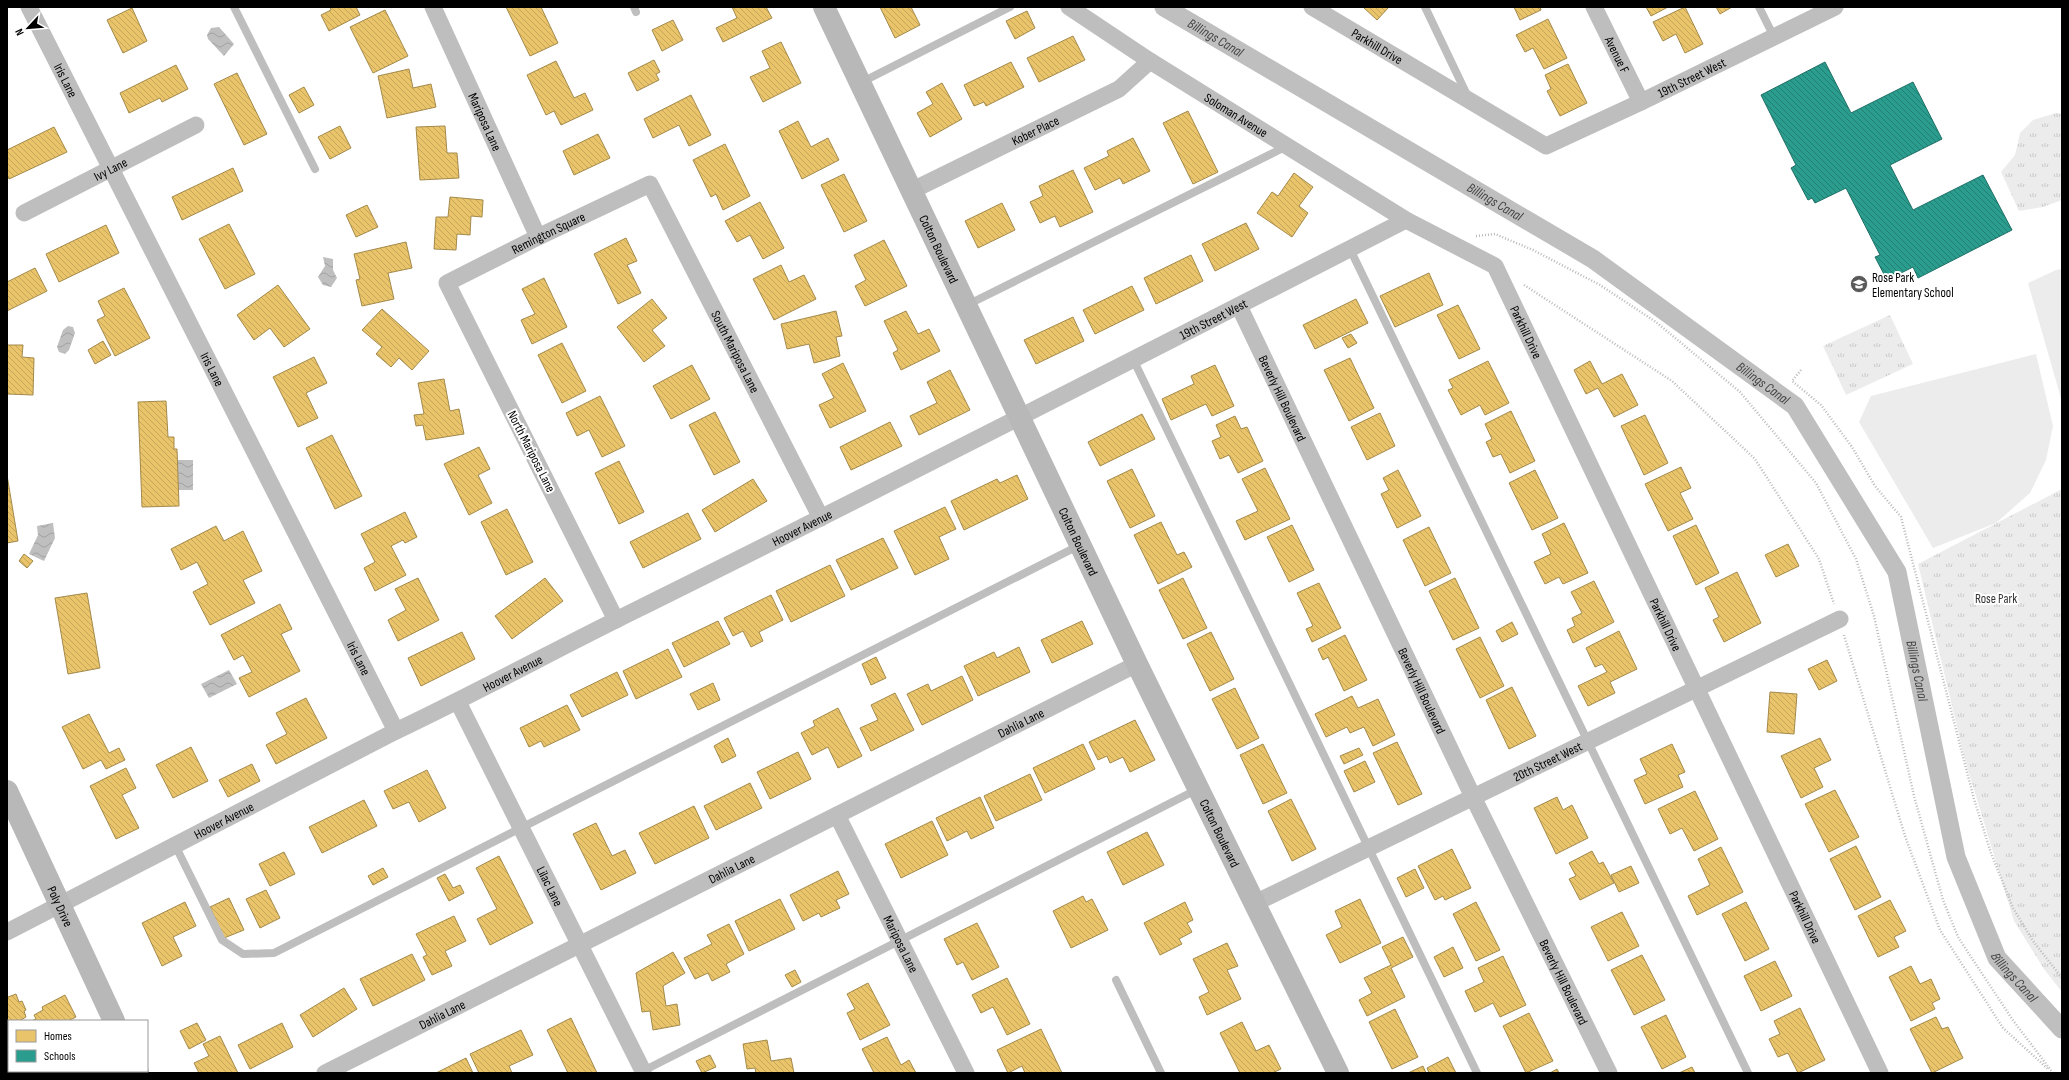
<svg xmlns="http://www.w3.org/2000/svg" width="2069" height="1080" font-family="'Sofia Sans Condensed',sans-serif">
<defs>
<pattern id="park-tufts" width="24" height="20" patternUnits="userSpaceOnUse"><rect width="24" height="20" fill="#ececec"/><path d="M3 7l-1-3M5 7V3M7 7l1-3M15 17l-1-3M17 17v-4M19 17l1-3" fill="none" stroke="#c9c9c9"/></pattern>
<pattern id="water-waves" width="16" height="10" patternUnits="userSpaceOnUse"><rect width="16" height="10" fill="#bfbfbf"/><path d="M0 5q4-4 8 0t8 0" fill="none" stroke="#a2a2a2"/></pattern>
<pattern id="homes-back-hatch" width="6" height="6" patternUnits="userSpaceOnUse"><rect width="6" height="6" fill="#e9c46a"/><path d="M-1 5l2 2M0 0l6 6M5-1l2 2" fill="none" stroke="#c6a75a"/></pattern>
<pattern id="schools-back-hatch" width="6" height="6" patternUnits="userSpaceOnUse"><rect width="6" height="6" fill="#2a9d8f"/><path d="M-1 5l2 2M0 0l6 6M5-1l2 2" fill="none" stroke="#227e72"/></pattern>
</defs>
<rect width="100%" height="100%" fill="#fff"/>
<path fill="#ececec" d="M2062 269V402L2028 283 2056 270Z
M2036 354 2053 426 2046 460 2030 493 1996 523 1933 548 1859 422 1871 396Z"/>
<path fill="url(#park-tufts)" d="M2056 113 2062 114V200L2043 207 2019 211 2001 172 2015 155 2020 133 2033 120Z
M1890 315 1913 364 1846 395 1823 346Z
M2062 489V992L2044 969 2014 921 1965 760 1918 564Z"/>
<path fill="url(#water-waves)" d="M219 27 234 44 224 56 208 39 207 35 211 28Z
M323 257 333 259V270L337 278 331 287 323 285 318 277 325 266Z
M68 326 73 327 75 333 69 350 65 354 59 352 57 347 63 330Z
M177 460H193V490H178Z
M53 523 55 538 44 561 29 554 38 535 37 526Z
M229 670 237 684 209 698 201 684Z"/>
<path fill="url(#homes-back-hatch)" stroke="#a3894a" d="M330 7H356L360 15 329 31 321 15 331 10Z
M506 7H541L558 43 530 56Z
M732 7H766L772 18 723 42 716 28 737 18Z
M880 7H911L920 25 895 38Z
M1363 7H1389L1377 20Z
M1514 7H1540L1541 10 1520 20Z
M1646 7H1668L1651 16Z
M1685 7 1703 44 1685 53 1676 34 1663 41 1653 22Z
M1716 7H1732L1720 14Z
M132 8 147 41 123 53 107 20Z
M385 10 408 56 373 73 350 27Z
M1027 11 1035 28 1015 39 1006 21Z
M1548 19 1567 58 1544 69 1533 48 1525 52 1516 35Z
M673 20 683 40 662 51 652 30Z
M1073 36 1085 60 1039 82 1027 58Z
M781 42 801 83 763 102 750 77 770 68 762 51Z
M654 60 660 72 656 74 659 80 637 91 628 73Z
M556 61 574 98 585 93 593 110 561 125 554 111 546 115 527 75Z
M1011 62 1024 87 986 106 984 102 974 106 964 85Z
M1568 64 1587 103 1560 116 1547 91 1551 89 1545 75Z
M176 65 188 89 162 102 160 98 129 113 120 93Z
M409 69 413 88 431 84 436 107 387 118 378 76Z
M237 73 267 134 244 145 214 84Z
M942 83 962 119 930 137 917 113 933 104 926 92Z
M304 87 314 105 299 113 289 95Z
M691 95 711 135 689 146 679 125 653 138 644 119Z
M1188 111 1218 172 1193 184 1163 123Z
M798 121 811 147 828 138 839 160 802 179 779 131Z
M340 126 351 148 330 159 318 137Z
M445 126 447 153H457L459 178 420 180 416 127Z
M54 127 67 152 9 179 7 175V150Z
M598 134 610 158 574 175 563 151Z
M1133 138 1150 171 1123 184 1120 178 1095 190 1084 168 1109 156 1107 151Z
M725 144 750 196 723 210 716 194 711 197 693 160Z
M233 168 243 191 182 220 172 197Z
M1073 170 1093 212 1060 227 1055 216 1040 223 1030 202 1043 196 1039 186Z
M1294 173 1313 187 1299 206 1308 213 1292 237 1257 213 1272 192 1278 196Z
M844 174 867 221 844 232 821 185Z
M450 197 483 200 482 217 471 216 470 235 457 234 456 250 434 249 436 217H448Z
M760 202 784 248 763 259 750 235 737 242 725 221Z
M1002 203 1015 230 978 248 965 221Z
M367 205 378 227 356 237 346 215Z
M1246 223 1259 249 1215 271 1202 244Z
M229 224 255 274 225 289 199 239Z
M106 225 119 253 59 282 46 254Z
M626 238 637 261 627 265 641 293 618 304 594 254Z
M884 240 907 286 865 306 855 286 866 280 854 255Z
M406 242 412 268 388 273 394 299 362 306 356 280 360 279 354 254Z
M1191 255 1203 281 1156 304 1144 278Z
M781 265 789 282 804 275 816 299 774 320 753 279Z
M35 268 47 291 7 311V282Z
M1429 273 1443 305 1395 327 1380 296Z
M544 278 567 327 532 344 521 320 535 314 522 289Z
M278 285 310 329 284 347 270 328 254 340 237 315Z
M1132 286 1144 310 1095 334 1083 310Z
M124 288 150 338 115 356 97 320 105 316 98 301Z
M652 299 667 318 652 330 665 346 644 362 617 327Z
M1356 299 1368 323 1315 349 1303 325Z
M1458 305 1480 349 1459 359 1437 315Z
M382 309 429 351 412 370 399 358 391 367 376 354 382 347 362 330Z
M836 311 842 336 836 337 840 356 814 363 809 344 787 349 781 324Z
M906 311 918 334 929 329 940 351 901 370 893 353 898 350 884 321Z
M1073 317 1084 341 1036 364 1024 340Z
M1351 334 1357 343 1348 348 1342 338Z
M103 341 111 355 95 364 88 350Z
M562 343 586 391 562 403 538 355Z
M7 345H23L22 357 34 358 33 395 7 394Z
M314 357 327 383 306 393 318 418 298 427 273 377Z
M1350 358 1374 408 1349 421 1324 370Z
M1488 361 1509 403 1485 415 1480 405 1461 415 1448 390 1453 388 1449 380Z
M1590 361 1602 384 1622 374 1638 405 1614 417 1598 388 1586 394 1574 370Z
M843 363 866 411 830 428 819 405 834 398 822 374Z
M692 365 710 399 671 419 653 386Z
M1215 365 1234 406 1212 416 1206 404 1171 420 1162 399 1194 384 1191 376Z
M950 370 970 410 919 435 910 416 937 403 927 382Z
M444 379 450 411 459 409 464 434 426 440 423 425 416 426 414 415 424 414 418 383Z
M600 396 625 446 602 457 589 430 577 436 566 413Z
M166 401 168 437H174V449H177L179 506 142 507 138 402Z
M1511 411 1535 461 1510 473 1501 454 1493 457 1486 442 1492 439 1485 424Z
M715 412 740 462 714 475 689 425Z
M1380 413 1395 446 1367 460 1351 427Z
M1142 414 1155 439 1100 466 1088 442Z
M1645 415 1668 463 1644 475 1621 426Z
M1235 416 1241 429 1247 427 1263 461 1238 473 1229 455 1220 459 1212 441 1221 437 1216 425Z
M890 422 902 446 851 470 840 447Z
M332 435 362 496 335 509 306 448Z
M479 447 490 469 478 475 492 503 469 515 444 464Z
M619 461 644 512 619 524 595 473Z
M1681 467 1691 488 1680 493 1693 519 1668 531 1645 484Z
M1265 468 1290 519 1245 540 1236 521 1258 511 1242 479Z
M1132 469 1155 516 1130 528 1107 481Z
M1398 470 1421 516 1397 528 1381 494 1389 490 1383 478Z
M1535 470 1558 518 1532 530 1509 483Z
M7 475 18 541 7 543Z
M1017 475 1028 499 964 530 951 501 997 479 1000 483Z
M753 479 767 501 715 532 702 510Z
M945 507 956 529 939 537 949 559 915 575 894 531Z
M507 509 533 562 506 575 481 522Z
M405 512 417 537 405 543 403 540 391 546 406 575 375 591 364 568 375 562 361 534Z
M688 513 701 539 643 568 630 542Z
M1161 522 1177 555 1184 552 1192 567 1158 584 1134 535Z
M1564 523 1588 573 1563 584 1559 577 1545 584 1534 562 1551 554 1542 534Z
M1292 525 1314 570 1289 582 1267 537Z
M1696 525 1719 573 1696 585 1673 536Z
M216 526 224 541 243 531 262 571 243 580 255 603 210 625 193 592 208 584 197 562 181 570 171 549Z
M1429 527 1451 573 1425 586 1403 540Z
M883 538 898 568 851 590 836 560Z
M1788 544 1799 566 1776 577 1765 555Z
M24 554 33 561 27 568 19 561Z
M830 565 845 596 791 622 776 591Z
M1737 572 1761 623 1724 642 1713 620 1719 617 1705 588Z
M418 578 439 620 398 641 388 620 406 610 395 589Z
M545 578 563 601 512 639 495 616Z
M1183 578 1207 628 1183 639 1159 590Z
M1455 578 1479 628 1453 640 1429 591Z
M1594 581 1614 622 1573 643 1567 630 1575 626 1572 618 1582 613 1571 592Z
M1319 583 1341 628 1312 642 1306 629 1313 626 1297 593Z
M87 593 100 668 68 674 55 598Z
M771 595 783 620 759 632 763 641 751 647 743 631 733 636 724 618Z
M280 604 292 629 281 634 300 671 249 697 239 678 252 672 243 655 234 660 221 635Z
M718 621 730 644 684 667 672 643Z
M1082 621 1093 644 1052 663 1041 640Z
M1512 622 1518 634 1502 642 1496 631Z
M1619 631 1637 669 1610 682 1615 693 1588 706 1578 686 1607 672 1602 664 1595 667 1586 648Z
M462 632 475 659 421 686 408 658Z
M1211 632 1234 679 1210 691 1187 644Z
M1345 635 1367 680 1344 691 1328 657 1323 660 1318 649Z
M1480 637 1504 686 1480 698 1456 649Z
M1019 647 1030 672 978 696 964 666 994 652 997 658Z
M668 649 682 677 636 699 623 671Z
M876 657 886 678 871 685 862 664Z
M1827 660 1837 681 1819 690 1808 669Z
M617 672 628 695 582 717 570 695Z
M962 676 973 700 922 725 907 694 928 684 931 691Z
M713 683 720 700 698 710 690 694Z
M1512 687 1536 736 1509 749 1486 700Z
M1235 688 1259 738 1237 749 1212 699Z
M1770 692 1797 694 1794 734 1767 732Z
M895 693 914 730 871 751 860 728 878 720 871 705Z
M1352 696 1358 708 1378 699 1395 735 1373 746 1364 727 1350 733 1347 727 1326 737 1315 714Z
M306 698 327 738 276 764 266 745 287 734 276 713Z
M567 705 580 730 544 747 541 741 529 747 520 728Z
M838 708 862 756 838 768 828 747 812 755 801 733 815 726 813 721Z
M89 714 109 753 119 748 125 760 106 769 101 760 83 769 62 727Z
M1135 720 1155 760 1130 772 1123 757 1110 763 1107 756 1098 760 1089 742Z
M728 738 736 756 722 763 714 746Z
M1820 738 1831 760 1814 768 1823 787 1801 798 1781 756Z
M1397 742 1422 794 1398 805 1373 753Z
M1083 744 1095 769 1045 793 1033 768Z
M1263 744 1287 793 1263 804 1240 755Z
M1672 744 1685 772 1678 775 1683 787 1645 804 1634 780 1647 774 1640 759Z
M191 747 208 781 173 798 156 765Z
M1359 748 1363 755 1344 764 1340 756Z
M798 752 811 779 770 799 757 772Z
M1365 761 1375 782 1354 792 1344 771Z
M252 764 260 781 228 797 219 780Z
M126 768 136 788 122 795 139 828 116 839 90 786Z
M427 770 446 808 419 822 409 802 393 809 384 791Z
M1030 774 1042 800 996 821 984 796Z
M750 783 762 808 716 830 704 806Z
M1835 790 1859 837 1829 852 1805 804Z
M1695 791 1718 839 1694 851 1682 828 1670 834 1658 809Z
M980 797 994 828 971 839 967 831 947 841 936 818Z
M1557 797 1563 810 1572 805 1588 838 1556 854 1534 808Z
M1291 799 1316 849 1292 861 1268 811Z
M364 800 377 826 322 853 309 827Z
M694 806 709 838 655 864 639 833Z
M932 821 948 855 901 878 885 844Z
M596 823 612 856 625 850 636 873 601 890 573 834Z
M1147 832 1164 865 1123 885 1107 852Z
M1856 846 1881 897 1855 910 1830 859Z
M1721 847 1743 892 1697 915 1688 896 1710 885 1698 859Z
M1452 849 1471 888 1445 900 1443 896 1435 900 1418 866Z
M1592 851 1599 864 1603 862 1614 883 1580 900 1569 879 1576 876 1569 863Z
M284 852 295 874 270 886 259 864Z
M499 856 533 923 490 945 477 919 497 909 476 868Z
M1631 866 1639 883 1619 892 1611 875Z
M383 868 388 877 373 885 368 876Z
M1415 869 1424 888 1406 897 1397 878Z
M838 871 849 894 836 900 840 908 821 917 819 913 803 921 790 895Z
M445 874 453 888 460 885 464 893 449 901 437 878Z
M266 890 280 918 260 928 246 899Z
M1083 896 1086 902 1092 899 1108 930 1071 948 1053 911Z
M229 898 244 930 224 938 210 907Z
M780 899 795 929 749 951 735 921Z
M1360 899 1381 943 1340 963 1326 935 1342 927 1335 911Z
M1890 900 1906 931 1894 937 1899 947 1878 957 1858 916Z
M185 902 196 926 173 937 182 956 162 966 142 923Z
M1185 902 1193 920 1187 923 1192 932 1179 939 1182 944 1160 955 1144 923Z
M1476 902 1500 950 1476 961 1453 914Z
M1746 902 1769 949 1745 961 1722 914Z
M1622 912 1639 946 1608 961 1591 927Z
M454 916 466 941 445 951 452 966 432 975 423 957 427 955 416 934Z
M977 923 999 967 972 980 963 962 957 965 944 939Z
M729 924 744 954 726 964 730 972 712 981 708 973 695 979 684 958 712 944 707 935Z
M1403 937 1413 957 1391 968 1405 997 1367 1016 1359 1000 1372 993 1364 978 1391 965 1382 947Z
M1227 943 1238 966 1227 970 1241 999 1207 1015 1199 997 1209 992 1193 959Z
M1453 947 1463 968 1444 977 1434 957Z
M673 952 685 973 663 986 666 1006 677 1004 680 1025 653 1030 650 1011 642 1012 636 973Z
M412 954 425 980 373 1006 360 979Z
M1642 955 1665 1000 1634 1015 1611 970Z
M1503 956 1526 1005 1500 1017 1493 1003 1475 1012 1465 991 1484 982 1478 968Z
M1775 961 1792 996 1761 1011 1744 976Z
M1911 966 1920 984 1931 979 1940 999 1932 1003 1935 1009 1911 1021 1889 977Z
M795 970 801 982 792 987 785 975Z
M1007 978 1030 1024 1007 1035 993 1007 981 1013 972 995Z
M868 983 890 1025 860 1040 847 1013 855 1009 847 994Z
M344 988 357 1009 313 1037 300 1015Z
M16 994 19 1002 22 1001 26 1010 24 1011 26 1017 19 1021H9V1026L7 1027V995L8 997Z
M65 995 76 1017 68 1021H31L36 1019 34 1015 43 1010 42 1007Z
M1800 1008 1825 1060 1798 1073 1788 1053 1778 1057 1769 1039 1780 1034 1774 1021Z
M1395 1009 1418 1057 1392 1069 1369 1022Z
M1529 1013 1553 1061 1526 1073 1503 1026Z
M1666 1015 1686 1057 1662 1069 1641 1027Z
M1936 1017 1942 1029 1948 1027 1963 1058 1932 1073 1910 1029Z
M571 1018 597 1073H568L547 1030Z
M1242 1022 1256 1051 1269 1045 1281 1069 1272 1073H1240L1220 1033Z
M197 1023 206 1040 189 1049 180 1031Z
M282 1023 293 1047 250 1069 238 1045Z
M1041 1029 1062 1073H1025L1022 1066 1008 1073 997 1050Z
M521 1030 533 1055 509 1066 512 1073H479L470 1054Z
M220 1036 238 1073H199L194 1063 209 1056 203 1044Z
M887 1037 901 1065 909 1060 916 1073H874L862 1049Z
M767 1040 771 1061 791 1058 794 1073H756L755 1068 747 1069 743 1044Z
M710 1055 716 1067 702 1073 696 1061Z
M1448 1057 1456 1073H1429L1427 1068Z
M466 1058 473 1073H436Z
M1423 1066 1426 1073H1408Z
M1692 1067 1695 1073H1679Z
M1557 1069 1559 1073H1550Z
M29 1071H50L51 1073H30Z"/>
<path fill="url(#schools-back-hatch)" stroke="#1d6e64" d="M1825 62 1851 113 1913 82 1942 139 1890 165 1913 210 1983 175 2012 230 1918 278 1913 267 1887 280 1875 257 1880 255 1846 188 1815 203 1812 198 1808 200 1791 168 1796 165 1761 95Z"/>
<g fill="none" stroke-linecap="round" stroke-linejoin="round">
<path stroke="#bfbfbf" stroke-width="19" id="s1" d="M1164 7 1593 259 1795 406 1897 572 1956 857 1997 958 2062 1029"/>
<path stroke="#b9b9b9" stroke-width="2.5" stroke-dasharray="1 2" stroke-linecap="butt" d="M1476 236 1495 234 1533 250 1600 285 1656 322 1740 392 1816 483 1856 559 1874 616 1914 796 1943 900 1958 937 2012 1019 2053 1073
M1524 285 1672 381 1755 459 1819 559 1834 604
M1801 370 1792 381 1821 405 1852 447 1875 486 1901 517 1974 799 1991 853 2013 908 2033 941 2062 978
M1844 635 1905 836 1940 930 2003 1028 2048 1069"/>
<path stroke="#bebebe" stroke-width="8" d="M234 7 315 169
M634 7 636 12
M1425 7 1468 97
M1759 7 1774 37
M862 82 1010 7
M1350 249 1748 1073
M967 305 1287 146
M1133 359 1477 1073
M175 845 222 940 243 954 274 953 1080 545
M1116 980 1161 1073
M643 1071 1198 789"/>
<g stroke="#bebebe" stroke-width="17">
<path id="s2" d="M29 7 396 731"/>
<path id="s3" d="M433 7 538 237"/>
<path id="s4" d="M1069 7 1150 61 1406 220 1495 266 1880 1073"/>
<path id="s5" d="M1312 7 1546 146 1641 102 1835 7"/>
<path id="s6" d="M1594 7 1641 102"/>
<path id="s7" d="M913 190 1119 89 1150 61"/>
<path id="s8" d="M24 213 196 125"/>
<path id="s9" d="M1239 306 1473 797 1609 1073"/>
<path id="s10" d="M616 620 447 283 538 237 650 184 821 518"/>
<path id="s11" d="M458 702 643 1071"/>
<path id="s12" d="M837 815 966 1073"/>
<path id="s13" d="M1255 903 1840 619"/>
<path id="s14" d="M7 932 396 731C476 693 555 650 634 611 893 483 1150 351 1406 220"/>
<path id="s15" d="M325 1073 1137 664"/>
</g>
<g stroke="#b8b8b8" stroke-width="22">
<path id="s16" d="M824 7 1137 664 1338 1073"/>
<path id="s17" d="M7 791 114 1021"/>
<path d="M137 1071 138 1073"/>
</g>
</g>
<defs>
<symbol id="school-disc" viewBox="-11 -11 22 22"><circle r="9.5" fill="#595959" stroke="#fff"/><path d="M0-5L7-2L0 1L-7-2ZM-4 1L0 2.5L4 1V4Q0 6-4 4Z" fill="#fff"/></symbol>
</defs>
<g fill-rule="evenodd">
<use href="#school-disc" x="1849" y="274" width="20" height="20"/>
</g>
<g text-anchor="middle" stroke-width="4" stroke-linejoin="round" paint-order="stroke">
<g font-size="13" fill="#000" stroke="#fff">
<text dy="5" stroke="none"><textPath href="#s5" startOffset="76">Parkhill Drive</textPath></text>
<text dy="5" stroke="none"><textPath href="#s6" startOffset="53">Avenue F</textPath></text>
<text dy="5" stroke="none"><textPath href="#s5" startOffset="433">19th Street West</textPath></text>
<text dy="5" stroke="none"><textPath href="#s2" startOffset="82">Iris Lane</textPath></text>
<text dy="5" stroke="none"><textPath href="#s4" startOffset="199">Soloman Avenue</textPath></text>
<text dy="5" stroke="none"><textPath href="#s3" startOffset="126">Mariposa Lane</textPath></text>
<text dy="5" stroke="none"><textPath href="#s7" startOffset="136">Kober Place</textPath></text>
<text dy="5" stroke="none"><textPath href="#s8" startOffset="97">Ivy Lane</textPath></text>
<text dy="5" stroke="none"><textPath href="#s10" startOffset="490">Remington Square</textPath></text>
<text dy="5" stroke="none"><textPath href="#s16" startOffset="268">Colton Boulevard</textPath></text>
<text dy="5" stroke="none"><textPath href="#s14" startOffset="1353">19th Street West</textPath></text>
<text dy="5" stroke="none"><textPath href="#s4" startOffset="572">Parkhill Drive</textPath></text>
<text dy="5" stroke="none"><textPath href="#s10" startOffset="791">South Mariposa Lane</textPath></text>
<text dy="5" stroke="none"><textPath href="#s2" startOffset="406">Iris Lane</textPath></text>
<text dy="5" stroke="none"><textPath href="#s9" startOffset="102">Beverly Hill Boulevard</textPath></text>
<text transform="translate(532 451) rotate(63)" y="5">North Mariposa Lane</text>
<text dy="5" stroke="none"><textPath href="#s14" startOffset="892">Hoover Avenue</textPath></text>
<text dy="5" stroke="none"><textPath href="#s16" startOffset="592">Colton Boulevard</textPath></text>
<text dy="5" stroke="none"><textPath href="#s4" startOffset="896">Parkhill Drive</textPath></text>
<text dy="5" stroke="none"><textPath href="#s2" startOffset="730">Iris Lane</textPath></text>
<text dy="5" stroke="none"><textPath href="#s14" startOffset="568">Hoover Avenue</textPath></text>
<text dy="5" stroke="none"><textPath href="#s9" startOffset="426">Beverly Hill Boulevard</textPath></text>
<text dy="5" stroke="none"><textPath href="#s15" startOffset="779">Dahlia Lane</textPath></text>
<text dy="5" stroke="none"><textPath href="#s13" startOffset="325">20th Street West</textPath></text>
<text dy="5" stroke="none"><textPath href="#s14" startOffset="244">Hoover Avenue</textPath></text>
<text dy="5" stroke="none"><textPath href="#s16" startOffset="916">Colton Boulevard</textPath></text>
<text dy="5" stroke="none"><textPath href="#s15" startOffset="455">Dahlia Lane</textPath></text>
<text dy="5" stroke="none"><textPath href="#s11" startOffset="206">Lilac Lane</textPath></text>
<text dy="5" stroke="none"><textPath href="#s17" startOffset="127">Poly Drive</textPath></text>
<text dy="5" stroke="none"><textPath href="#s4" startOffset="1220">Parkhill Drive</textPath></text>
<text dy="5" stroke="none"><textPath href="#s12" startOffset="144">Mariposa Lane</textPath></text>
<text dy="5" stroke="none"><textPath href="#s9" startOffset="750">Beverly Hill Boulevard</textPath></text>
<text dy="5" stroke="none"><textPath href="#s15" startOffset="131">Dahlia Lane</textPath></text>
</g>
<g font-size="13" fill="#000" stroke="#fff" text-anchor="start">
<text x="1872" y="282">Rose Park<tspan x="1872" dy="15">Elementary School</tspan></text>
</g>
<g font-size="13" fill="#333" stroke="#fff">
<text x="1996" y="603">Rose Park</text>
</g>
<g font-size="14" font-style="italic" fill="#444" stroke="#fff">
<text dy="5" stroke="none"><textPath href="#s1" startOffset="60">Billings Canal</textPath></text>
<text dy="5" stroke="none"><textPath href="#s1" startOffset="384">Billings Canal</textPath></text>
<text dy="5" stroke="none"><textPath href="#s1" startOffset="708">Billings Canal</textPath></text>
<text dy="5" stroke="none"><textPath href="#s1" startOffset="1043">Billings Canal</textPath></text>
<text dy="5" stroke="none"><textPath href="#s1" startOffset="1368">Billings Canal</textPath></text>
</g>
</g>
<rect width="2069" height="1080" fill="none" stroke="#000000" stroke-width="16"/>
<rect x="8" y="1020" width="140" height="52" fill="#ffffff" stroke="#999999"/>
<rect x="16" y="1030" width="20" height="12" fill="#e9c46a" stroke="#999999"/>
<text x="44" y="1040" font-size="12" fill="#000000">Homes</text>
<rect x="16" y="1050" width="20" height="12" fill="#2a9d8f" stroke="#999999"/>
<text x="44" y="1060" font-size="12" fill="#000000">Schools</text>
<g transform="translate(28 28) rotate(244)" stroke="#ffffff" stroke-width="3" paint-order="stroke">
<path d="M0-3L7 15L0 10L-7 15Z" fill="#000000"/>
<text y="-6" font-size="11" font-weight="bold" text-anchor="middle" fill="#000000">N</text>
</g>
</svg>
